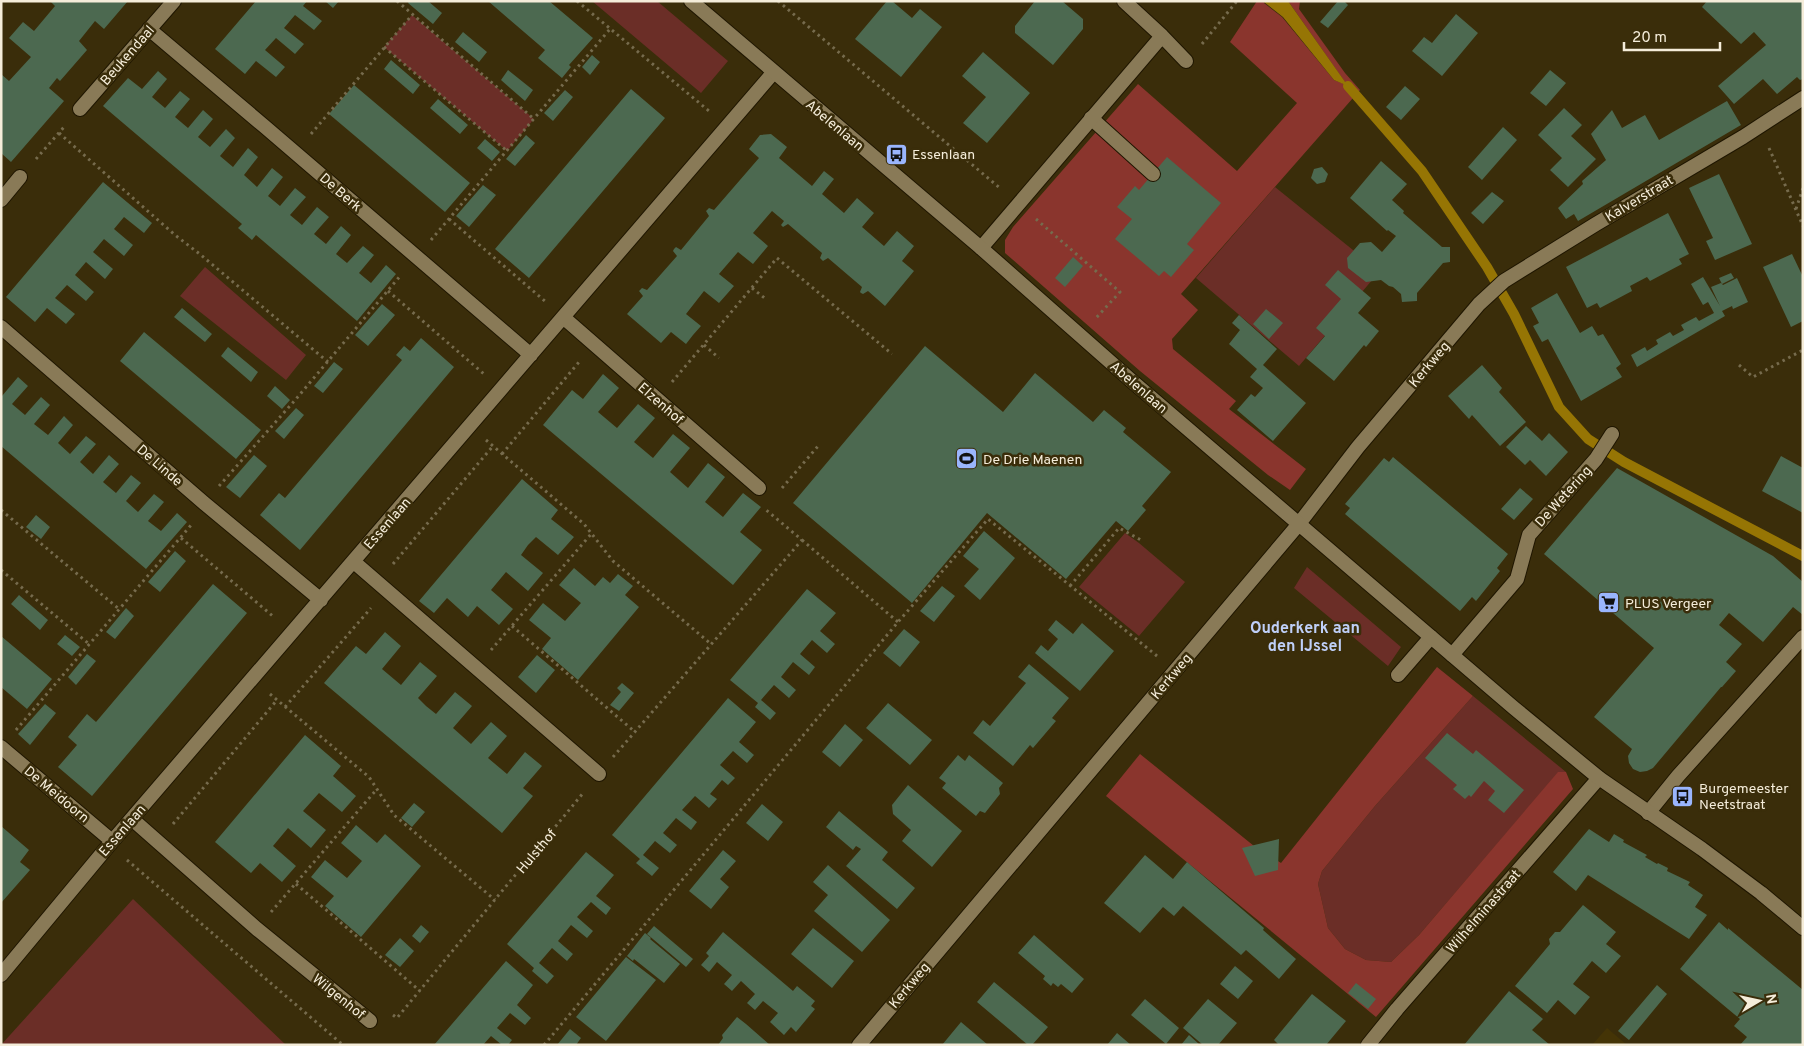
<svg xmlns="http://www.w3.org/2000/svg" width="1804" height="1046" font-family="Overpass,sans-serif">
<rect width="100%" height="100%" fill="#3a2d0a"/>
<path fill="#443406" d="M1607 1028 1627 1045H1592Z"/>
<path fill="#6b2e27" d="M592 1H657L728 61 701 93Z
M412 15 534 119 507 151 384 47Z
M1275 187 1374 267 1373 279 1299 366 1196 278Z
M205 267 306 355 286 380 180 296Z
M1125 533 1139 543 1185 582 1139 636 1079 587Z
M1307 567 1401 647 1388 666 1294 588Z
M1473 696 1566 772 1558 773 1419 935 1391 962 1366 960 1345 949 1328 928 1318 884 1322 871 1375 806Z
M133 899 286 1045H1Z"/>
<path fill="#8a352d" d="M1257 1H1265L1264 3 1282 17 1334 80 1347 85 1288 1H1300L1299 9 1345 73 1360 90 1181 294 1198 310 1172 339 1173 349 1236 401 1229 409 1306 469 1290 490 1268 475 1140 371 1005 253V240L1013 227 1138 84 1237 171 1297 103 1230 42Z
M1437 667 1473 696 1375 806 1322 871 1318 884 1328 928 1345 949 1366 960 1391 962 1419 935 1558 772H1566L1573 789 1376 1017 1106 796 1140 754 1254 846 1281 863Z"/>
<path fill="#967504" d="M1265 1H1288L1348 86 1334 80 1283 17 1264 2Z"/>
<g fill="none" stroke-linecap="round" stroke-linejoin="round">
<path stroke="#967504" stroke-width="10" d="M1348 86 1422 171 1487 267 1514 314 1559 407 1588 439 1624 462 1803 556"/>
</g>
<path fill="#4c6950" d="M50 1H128L104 29 95 21 79 41 87 50 60 81 57 78 49 88 64 101 11 162 1 153V74L9 81 31 57 9 38 23 22 34 31 55 6Z
M256 1H307L303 6 322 21 314 30 295 15 284 28 304 44 295 54 276 38 265 50 285 67 276 77 256 61 245 74 215 49Z
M325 1H339L333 8Z
M409 1H428L442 13 433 24 408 3Z
M488 1H549L593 38 569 65 571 67 562 78 538 58 545 50Z
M887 1H892L912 18 920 9 942 27 901 77 855 39Z
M1035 1H1062L1083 19V29L1053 65 1015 33V26Z
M1338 1H1344L1348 5 1328 28 1320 22Z
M1707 1H1803V79L1800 80 1797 77 1777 94 1763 79 1734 104 1718 86 1766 45 1754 32 1741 44 1702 7Z
M1456 14 1478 33 1442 76 1412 51 1424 37 1432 43Z
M463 32 487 52 479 62 455 42Z
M983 52 1030 93 987 143 963 123 986 97 962 76Z
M592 55 600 62 590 75 582 67Z
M391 60 420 85 413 94 384 69Z
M508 70 533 90 525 101 501 80Z
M1550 70 1566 83 1546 106 1530 93Z
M158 71 167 79 152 97 165 108 180 91 190 99 175 117 188 128 203 110 213 119 198 137 210 147 226 129 235 138 220 156 233 167 248 148 258 157 244 175 257 187 272 168 283 177 268 196 280 206 295 188 306 197 290 215 302 225 317 207 329 217 314 234 326 244 341 226 351 235 336 254 347 263 363 246 374 255 359 273 371 283 386 265 396 274 357 321 256 235 252 240 238 228 242 224 103 106 128 78 142 89Z
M354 85 470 183 445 212 329 114Z
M1405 86 1420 99 1401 120 1386 107Z
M631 89 665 118 529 278 495 249Z
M565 90 573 97 553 121 544 113Z
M438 99 468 125 460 134 430 108Z
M1727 101 1741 125 1578 221 1574 214 1566 219 1558 208 1583 184 1582 181 1606 160 1591 134 1612 110 1622 128 1645 115 1659 140Z
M1564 108 1582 125 1571 136 1596 159 1568 187 1550 170 1562 158 1538 135Z
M1503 127 1517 140 1482 180 1468 167Z
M771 134 787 147 779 158 812 186 824 171 834 179 822 194 844 213 857 198 874 213 862 227 884 246 897 231 914 246 902 261 914 271 885 306 868 291 863 294 861 293 860 292 862 287 828 258 823 261 820 258 822 253 788 224 783 227 781 225 784 221 772 211 753 233 768 246 753 264 738 252 719 274 734 286 719 303 704 291 686 314 701 326 693 335 686 344 671 332 661 343 627 314 643 296 639 291 642 288 647 290 677 256 673 251 674 249 676 247 681 250 709 216 706 211 709 208 714 210 759 158 749 149 760 135Z
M526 135 535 143 515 166 506 159Z
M485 139 500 152 492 161 477 148Z
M1167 157 1221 203 1187 244 1194 250 1171 277 1164 271 1159 276 1115 239 1132 219 1117 207 1135 186 1139 190Z
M1381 161 1407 184 1392 200 1404 211 1403 213 1442 247H1450V262L1443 263 1417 293V301L1402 302 1401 294 1393 287 1389 286 1381 280 1366 282 1348 268 1347 258 1360 243 1371 242 1382 252 1396 236 1388 230 1387 231 1350 198Z
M1322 167 1328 174 1325 182 1317 184 1311 178 1314 169Z
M1719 174 1752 244 1715 260 1706 241 1713 238 1689 188Z
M103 182 152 223 144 233 124 217 114 229 133 245 124 256 104 239 93 252 113 269 105 279 86 262 75 275 94 292 86 301 67 285 55 298 75 314 66 324 47 308 35 322 6 297Z
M483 185 496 195 469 227 456 216Z
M1492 192 1504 201 1483 224 1471 213Z
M1668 213 1689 254 1679 259 1682 264 1650 281 1647 277 1630 286 1632 291 1600 308 1597 303 1587 308 1566 267Z
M1792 254 1803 277V321L1791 327 1763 267Z
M1073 257 1083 266 1065 287 1055 278Z
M1338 270 1371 298 1358 313 1379 331 1366 347 1364 345 1334 381 1306 358 1325 336 1316 328 1341 299 1325 285Z
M1731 273 1734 278 1722 284 1719 278Z
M1703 277 1720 306 1711 287 1721 283 1723 285 1737 278 1748 302 1733 309 1732 306 1722 311 1725 316 1637 367 1631 355 1645 347 1647 351 1658 344 1656 340 1670 332 1673 336 1684 330 1681 325 1696 317 1699 321 1714 313 1708 302 1703 305 1691 284Z
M1557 293 1580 333 1592 326 1598 336 1603 334 1621 364 1616 368 1622 377 1581 401 1548 339 1542 342 1533 326 1539 323 1531 308Z
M382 304 395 315 368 346 355 335Z
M182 308 212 334 205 342 174 317Z
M1266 309 1283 323 1269 339 1253 324Z
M1239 315 1277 349 1263 365 1306 403 1273 441 1237 410 1251 394 1255 397 1263 388 1250 377 1257 369 1229 344 1240 330 1232 323Z
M144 332 261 430 236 459 120 361Z
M421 338 454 367 300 550 260 515 279 493 285 498 402 360 396 355 404 346 410 351Z
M925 346 1003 412 1035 373 1093 422 1104 410 1126 428 1123 432 1171 472 1142 506 1146 510 1128 531 1116 521 1066 579 987 513 912 603 793 503Z
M228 347 258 372 251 382 221 356Z
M334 362 343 369 323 393 314 386Z
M1482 365 1502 388 1499 392 1526 422 1500 446 1472 415 1469 419 1448 396Z
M603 374 619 388 598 412 617 428 638 404 655 418 634 442 653 458 673 434 690 448 670 472 688 488 708 463 725 477 705 502 723 517 743 493 761 507 740 532 762 550 733 585 543 425 572 390 583 399Z
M18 377 28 386 12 404 25 415 41 397 50 405 34 424 48 435 64 416 73 425 58 443 70 454 86 436 96 444 80 462 93 474 109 455 119 464 103 482 116 493 131 475 141 483 126 501 138 512 154 494 164 502 148 521 161 531 177 513 187 522 146 569 1 446V395L2 396Z
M275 386 290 400 282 409 267 396Z
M296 408 304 415 284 439 275 431Z
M1526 426 1542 441 1549 433 1568 452 1546 476 1530 460 1525 465 1506 447Z
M254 455 267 466 240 498 226 487Z
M1781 456 1803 468V513L1762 491Z
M1393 457 1508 554 1497 568 1500 571 1476 601 1472 597 1460 611 1345 514 1350 508 1345 504 1384 458 1389 462Z
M1617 468 1773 556 1803 582V615L1793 607 1763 642 1729 613 1719 625 1742 644 1726 662 1736 671 1722 687H1721L1653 768 1647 771 1640 772 1633 769 1629 763 1628 756 1632 749 1594 717 1654 648 1544 554Z
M522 479 558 510 551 519 574 537 558 555 536 537 528 545 521 555 543 573 528 591 506 572 491 590 513 609 499 625 477 606 468 617 447 598 434 613 419 601Z
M1520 488 1533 499 1514 520 1501 509Z
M36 515 50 527 41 539 26 527Z
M984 531 1015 558 980 600 964 586 979 569 963 556Z
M175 551 186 561 160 592 148 582Z
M574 568 595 586 603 577 610 583 618 574 633 586 625 595 639 607 578 680 542 649 551 638 529 620 543 603 565 621 581 603 559 585Z
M213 584 247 613 92 796 58 767 77 745 68 737 87 714 96 722Z
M942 586 955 596 934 622 920 611Z
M807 589 836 613 820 631 835 644 827 653 812 640 800 654 815 667 809 675 793 662 781 677 796 690 789 698 774 685 761 700 776 713 770 720 755 707 758 703 730 680Z
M19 595 48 620 40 630 11 604Z
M126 608 134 616 115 639 106 632Z
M1056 620 1073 634 1082 623 1114 651 1080 691 1035 653 1041 645 1048 651 1058 639 1048 630Z
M904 629 920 642 900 667 883 653Z
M385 632 401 646 382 669 401 685 420 662 437 676 418 698 426 706 436 714 455 692 472 706 453 728 471 744 491 722 507 736 488 758 507 774 525 752 542 766 523 788 533 796 502 833 324 683 356 646 366 654Z
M65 635 80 647 72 656 57 644Z
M1 636 52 679 27 709 1 687Z
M87 654 96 661 76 685 68 677Z
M537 655 555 670 536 693 518 677Z
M1029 664 1069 698 1052 718 1056 721 1033 748 1030 745 1013 766 973 733 983 720 990 726 1026 683 1018 677Z
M622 683 634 693 619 711 610 705 621 692 617 688Z
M728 698 756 722 739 742 754 755 747 763 733 751 720 765 735 778 728 785 722 780 710 794 717 799 709 808 695 796 682 810 697 822 691 830 676 818 663 833 677 845 670 853 655 841 643 855 659 868 652 876 636 863 640 859 612 835Z
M888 703 932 740 910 765 866 728Z
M45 704 56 713 30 745 18 734Z
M845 724 863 740 840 767 822 752Z
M1447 733 1473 754 1476 750 1524 790 1504 813 1488 800 1495 791 1484 781 1471 797 1469 795 1465 799 1453 789 1457 785 1425 758Z
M305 735 341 766 333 776 356 796 342 812 319 793 303 811 326 830 311 848 288 828 273 846 296 866 282 882 260 863 251 873 215 842Z
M958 755 965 761 969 755 1003 783 999 788 1000 794 985 813 980 811 976 816 942 788 946 783 939 778Z
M908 785 962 831 932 867 902 841 911 830 893 814 892 805Z
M414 803 425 812 412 827 401 818Z
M762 804 783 822 768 841 746 823Z
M839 811 888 852 882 860 915 888 897 909 846 866 861 849 856 846 853 850 826 827Z
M356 825 377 843 385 834 421 866 361 937 325 906 334 896 311 877 325 860 347 878 362 861 341 843Z
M1 826 29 850 20 862 30 870 1 903Z
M1589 829 1609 842 1614 834 1624 840 1623 842 1647 855 1645 857 1657 864 1658 863 1668 868 1667 871 1690 882 1688 885 1703 895 1695 907 1707 915 1689 939 1588 875 1576 891 1553 872Z
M1279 839 1278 870 1255 876 1242 848Z
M723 850 736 861 720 879 729 887 711 909 689 891Z
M586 852 614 875 596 896 611 908 606 915 591 902 577 917 593 931 587 938 571 925 558 941 573 954 567 961 552 948 539 963 554 976 547 984 532 971 534 968 507 944Z
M1145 855 1173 879 1187 862 1264 928 1263 930 1296 959 1279 979 1246 950 1241 955 1183 906 1174 916 1163 907 1140 933 1104 903Z
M828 865 890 920 862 952 814 911 828 895 813 882Z
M1583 905 1616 932 1606 944 1621 956 1606 973 1592 961 1573 984 1590 997 1575 1015 1558 1000 1547 1013 1515 986 1550 944 1549 939 1555 932H1560Z
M1719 922 1728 930V928L1803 990V1045H1740L1747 1037 1734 1026 1740 1019 1680 969Z
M421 925 429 932 420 943 412 936Z
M654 926 693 959 686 967 647 934Z
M813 928 854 961 832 988 791 954Z
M723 932 793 991 797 986 815 1001 811 1006 815 1009 796 1032 791 1027 784 1035 770 1022 778 1013 763 1001 755 1010 747 1003 755 994 741 981 732 991 724 984 732 975 717 962 709 972 701 965 709 956 706 953Z
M645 933 651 938 650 939 680 964 664 983 634 959 633 961 627 956Z
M1034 935 1084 979 1072 993 1061 984 1058 987 1053 983 1051 986 1043 979 1045 976 1018 953Z
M400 938 414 951 400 967 385 955Z
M626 957 656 980 606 1041 576 1017Z
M506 961 533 985 517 1005 531 1018 525 1025 510 1013 497 1028 512 1040 508 1045H502L491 1036 483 1045H434Z
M1235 966 1253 981 1238 999 1220 984Z
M994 982 1048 1027 1032 1045H1028L977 1002Z
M1356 983 1376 999 1368 1009 1348 993Z
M1657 985 1667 994 1629 1040 1618 1031Z
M1509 991 1543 1019 1532 1030 1550 1045H1464Z
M1312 994 1346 1021 1326 1045H1279L1274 1040Z
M1145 999 1179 1028 1166 1044 1131 1015Z
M1208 999 1237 1023 1218 1045H1203L1183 1028Z
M737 1017 746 1024 770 1045H718L723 1038 722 1035Z
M961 1022 988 1045H942Z
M570 1029 581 1038 576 1045H557Z
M1117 1033 1131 1045H1107Z
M1189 1035 1200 1045H1181Z"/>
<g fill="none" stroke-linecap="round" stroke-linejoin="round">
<defs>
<path id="service" d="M1091 118 1153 174
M1452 655 1517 579 1529 535 1596 459 1612 434
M1398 675 1431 637
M1648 813 1678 776 1803 637"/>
<path id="minor" d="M1124 1 1162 36 1186 61
M149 29 264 126 531 355
M80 109 174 1
M1 200 20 177
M981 248 1162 36
M563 317 759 488
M1 327 204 503 321 600
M1298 525 1358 447 1479 304 1504 281 1596 224 1743 137 1803 98
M354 562 599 774
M1 747 112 841
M132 819 257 929 370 1021
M1 975 109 845 773 73
M1368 1045 1397 1009 1599 778"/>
<path id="tertiary" d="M691 1 981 248 1133 382 1514 708 1599 778 1702 849 1761 893 1803 928
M859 1045 1298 525"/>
</defs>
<use href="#service" stroke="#1f1600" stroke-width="16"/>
<use href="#minor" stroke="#1f1600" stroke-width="16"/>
<use href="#tertiary" stroke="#1f1600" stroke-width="16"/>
<path stroke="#766b4d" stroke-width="3" stroke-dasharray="2.5 4" stroke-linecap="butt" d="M397 1 534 119
M577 1 709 111
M778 1 1001 189
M1202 44 1237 1
M384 47 507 151
M59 133 175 235 201 255 328 362
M311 134 412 15
M1769 148 1803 226
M36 159 64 127
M1796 209 1803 188
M449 219 546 302
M1036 219 1120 292 1096 318
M431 240 610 29
M752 288 767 300
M388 291 484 374
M704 345 719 358
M1739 365 1753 377 1803 350
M672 382 777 258 892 354
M486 440 584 524 613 561 711 644
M502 454 579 362
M219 486 296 399 401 275
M782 488 819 445
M1 510 119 609
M181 538 275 618
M802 540 898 622
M393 564 493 446
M1 570 89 644
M1070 586 1119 528 1141 540
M512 626 635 732
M491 650 592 533
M270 694 369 777 394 815 495 900
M285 707 371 608
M16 730 192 524
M613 757 802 540 765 509
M173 824 277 700
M127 860 343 1045
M296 884 420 991
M271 912 377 789
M393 1015 397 1018 584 792
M544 1045 898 622 988 519 1157 656"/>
<use href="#service" stroke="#897a57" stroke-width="14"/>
<use href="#minor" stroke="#897a57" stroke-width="14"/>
<use href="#tertiary" stroke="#897a57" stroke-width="14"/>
</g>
<defs>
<symbol id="bus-square" viewBox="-11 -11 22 22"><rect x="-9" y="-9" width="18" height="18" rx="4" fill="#9ab5fd" stroke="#3a2d0a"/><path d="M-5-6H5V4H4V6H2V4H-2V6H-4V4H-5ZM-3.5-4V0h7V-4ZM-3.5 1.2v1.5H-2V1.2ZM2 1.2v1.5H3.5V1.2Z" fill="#111"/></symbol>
<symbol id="stadium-square" viewBox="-11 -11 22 22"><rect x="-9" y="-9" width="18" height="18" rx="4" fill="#9ab5fd" stroke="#3a2d0a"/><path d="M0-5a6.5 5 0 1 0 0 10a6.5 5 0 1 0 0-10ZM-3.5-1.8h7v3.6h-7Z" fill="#111"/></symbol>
<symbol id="supermarket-square" viewBox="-11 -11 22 22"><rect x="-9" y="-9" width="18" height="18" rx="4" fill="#9ab5fd" stroke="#3a2d0a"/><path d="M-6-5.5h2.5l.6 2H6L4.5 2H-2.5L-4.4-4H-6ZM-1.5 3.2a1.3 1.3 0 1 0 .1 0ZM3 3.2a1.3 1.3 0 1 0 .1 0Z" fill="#111"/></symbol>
</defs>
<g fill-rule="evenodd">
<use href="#bus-square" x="884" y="142" width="25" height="25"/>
<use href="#stadium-square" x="954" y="446" width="25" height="25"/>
<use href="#supermarket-square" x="1596" y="590" width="25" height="25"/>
<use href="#bus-square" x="1670" y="784" width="25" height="25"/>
</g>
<g text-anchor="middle" stroke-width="5" stroke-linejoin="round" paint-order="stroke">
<g font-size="14" fill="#f5edda" stroke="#3a2d0a">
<text transform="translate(127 55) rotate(-49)" y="5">Beukendaal</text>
<text transform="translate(835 125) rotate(40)" y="5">Abelenlaan</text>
<text transform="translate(341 192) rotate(41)" y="5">De Berk</text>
<text transform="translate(1639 198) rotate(-31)" y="5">Kalverstraat</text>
<text transform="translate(1429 364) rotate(-50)" y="5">Kerkweg</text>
<text transform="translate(1139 387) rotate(41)" y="5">Abelenlaan</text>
<text transform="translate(661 403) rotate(41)" y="5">Elzenhof</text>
<text transform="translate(160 465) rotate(41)" y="5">De Linde</text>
<text transform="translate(1563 496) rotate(-48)" y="5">De Wetering</text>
<text transform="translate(387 523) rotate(-49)" y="5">Essenlaan</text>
<text transform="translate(1171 676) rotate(-50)" y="5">Kerkweg</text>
<text transform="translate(57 794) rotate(40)" y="5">De Meidoorn</text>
<text transform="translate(122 830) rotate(-49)" y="5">Essenlaan</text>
<text transform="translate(536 851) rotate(-50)" y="5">Hulsthof</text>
<text transform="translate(1483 911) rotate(-49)" y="5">Wilhelminastraat</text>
<text transform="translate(909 985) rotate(-50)" y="5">Kerkweg</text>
<text transform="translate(339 996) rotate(39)" y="5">Wilgenhof</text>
</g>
<g font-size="14" fill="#f5edda" stroke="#3a2d0a" text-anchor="start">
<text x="912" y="159">Essenlaan</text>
<text x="983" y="464">De Drie Maenen</text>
<text x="1625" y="608">PLUS Vergeer</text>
<text x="1699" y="793">Burgemeester<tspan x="1699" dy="16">Neetstraat</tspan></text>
</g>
<g font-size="16" font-weight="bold" fill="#bfcff8" stroke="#3a2d0a">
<text x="1305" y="633">Ouderkerk aan<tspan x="1305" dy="18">den IJssel</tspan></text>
</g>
</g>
<rect width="1804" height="1046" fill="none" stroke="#f5edda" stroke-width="5"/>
<g transform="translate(1759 1001) rotate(81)" stroke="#3a2d0a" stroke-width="4" paint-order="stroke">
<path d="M0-4L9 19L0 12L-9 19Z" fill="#f5edda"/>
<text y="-8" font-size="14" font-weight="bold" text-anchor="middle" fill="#f5edda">N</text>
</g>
<path d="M1624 42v8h96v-8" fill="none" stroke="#f5edda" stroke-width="2.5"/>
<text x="1632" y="42" font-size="15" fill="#f5edda" stroke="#3a2d0a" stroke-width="4" paint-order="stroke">20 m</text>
</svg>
